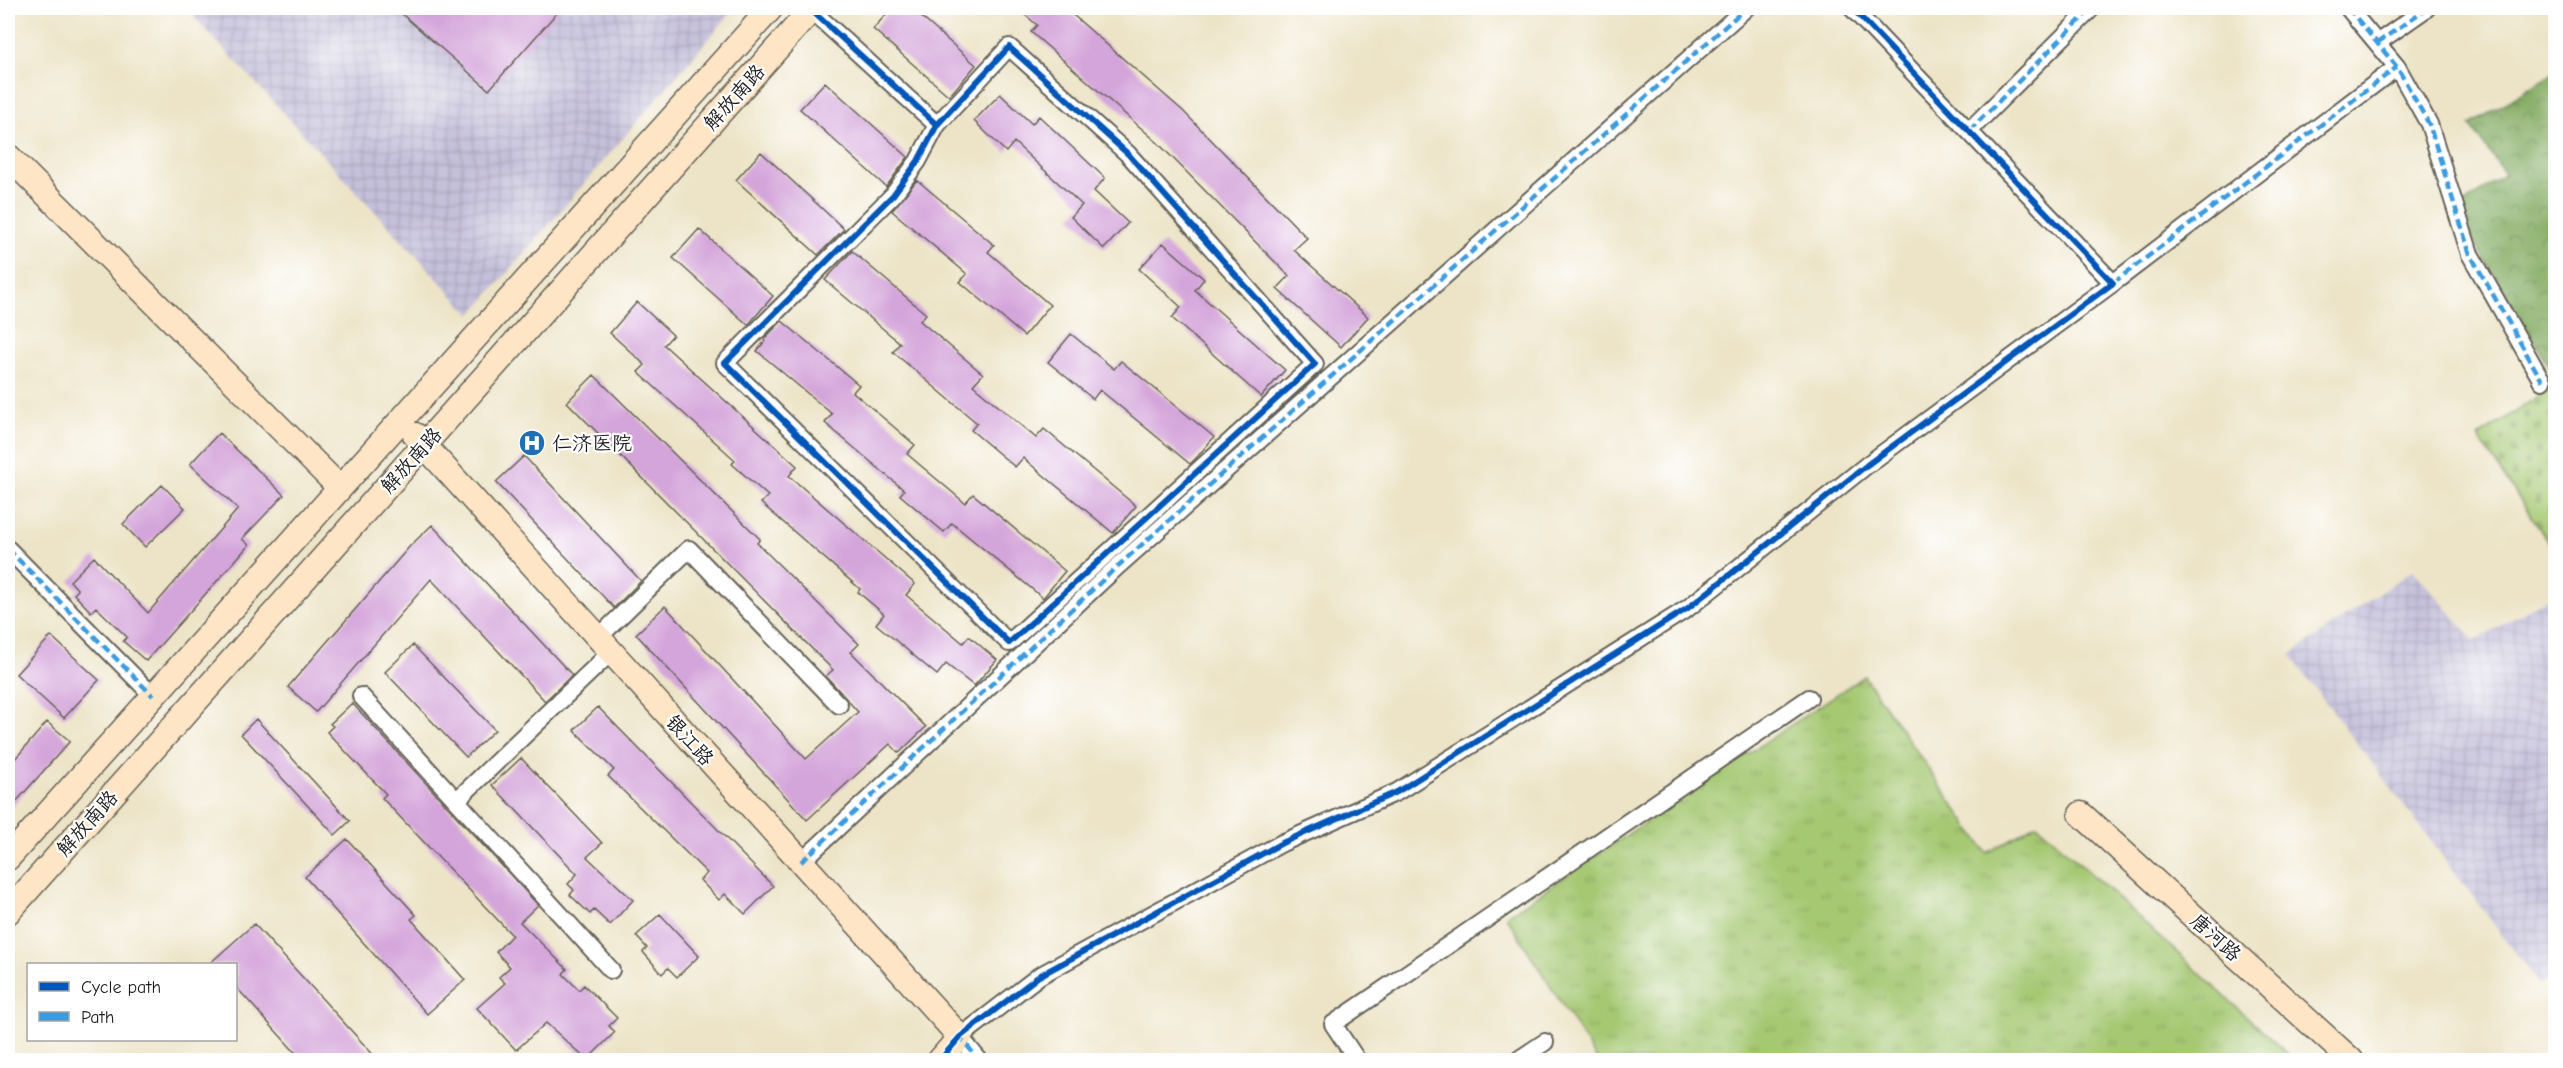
<svg xmlns="http://www.w3.org/2000/svg" width="2563" height="1068" font-family="'Comic Neue','LXGW WenKai TC',sans-serif">
<defs>
<pattern id="industrial-grid" width="8" height="8" patternUnits="userSpaceOnUse" patternTransform="scale(1.5)"><rect width="8" height="8" fill="#c5c0da"/><path d="M0 4h8M4 0v8" fill="none" stroke="#a9a4ba"/></pattern>
<pattern id="grass-tufts" width="24" height="20" patternUnits="userSpaceOnUse" patternTransform="scale(1.5)"><rect width="24" height="20" fill="#a5c872"/><path d="M3 7l-1-3M5 7V3M7 7l1-3M15 17l-1-3M17 17v-4M19 17l1-3" fill="none" stroke="#8dab62"/></pattern>
<pattern id="forest-crowns" width="20" height="18" patternUnits="userSpaceOnUse" patternTransform="scale(1.5)"><rect width="20" height="18" fill="#84ac64"/><path d="M2 6a3 3 0 1 1 6 0M12 15a3 3 0 1 1 6 0" fill="none" stroke="#6b8b52"/></pattern>
<pattern id="cemetery-stones" width="16" height="16" patternUnits="userSpaceOnUse" patternTransform="scale(1.5)"><rect width="16" height="16" fill="#a5c872"/><path d="M2 7V4a2 2 0 0 1 4 0v3zM10 15v-3a2 2 0 0 1 4 0v3z" fill="#8dab62"/></pattern>
</defs>
<rect width="100%" height="100%" fill="#fff"/>
<filter id="ink" filterUnits="userSpaceOnUse"><feTurbulence type="fractalNoise" baseFrequency=".0167" numOctaves="2"/><feDisplacementMap in="SourceGraphic" scale="12" xChannelSelector="R" yChannelSelector="G"/><feConvolveMatrix kernelMatrix="1 2 1 2 8 2 1 2 1" color-interpolation-filters="sRGB"/></filter>
<filter id="wash" filterUnits="userSpaceOnUse"><feTurbulence type="fractalNoise" baseFrequency=".008" numOctaves="4" result="noise"/><feDisplacementMap in="SourceGraphic" scale="24" xChannelSelector="R" yChannelSelector="G"/><feGaussianBlur stdDeviation="1.35" result="paint"/><feColorMatrix in="noise" values="0 0 0 0 0 0 0 0 0 0 0 0 0 0 0 0 0 1.4 0 .05"/><feComposite in="paint" operator="in"/></filter>
<g filter="url(#wash)">
<rect width="100%" height="100%" fill="#ede4c7"/>
<path fill="url(#industrial-grid)" d="M186 8H735L471 315Z
M2413 570 2475 641 2555 593 2556 975 2540 985 2290 655Z"/>
<path fill="url(#grass-tufts)" stroke="#607247" stroke-width="1.5" d="M1864 676 1987 853 2037 824 2294 1060H1597L1506 916Z"/>
<path fill="url(#forest-crowns)" stroke="#506440" stroke-width="1.5" d="M2555 72V376L2471 237 2462 205 2505 174 2470 125Z"/>
<path fill="url(#cemetery-stones)" stroke="#607247" stroke-width="1.5" d="M2555 385V552L2478 437Z"/>
<g id="blocks">
<path fill="#d4a5da" d="M395 8H561L489 90Z
M892 8H911L976 65 949 96 873 29Z
M1017 8H1065L1183 111 1307 238 1294 250 1368 317 1341 347 1277 289 1289 276 1157 142 1031 32 1037 25Z
M825 82 908 157 886 187 800 109Z
M1000 94 1032 124 1039 116 1105 178 1094 191 1128 223 1104 249 1071 217 1082 205 1014 142 1006 152 974 121Z
M761 152 844 229 818 255 736 180Z
M917 180 994 245 988 252 1050 305 1024 336 960 282 967 274 892 211Z
M699 229 773 296 748 325 673 258Z
M1163 243 1204 279 1195 290 1285 370 1261 397 1172 318 1181 307 1139 269Z
M852 251 926 314 920 321 983 374 973 385 1036 438 1044 429 1136 506 1113 533 1023 458 1015 467 971 430 977 423 893 352 900 343 825 280Z
M637 302 673 335 664 345 797 466 789 476 915 584 906 595 963 643 969 636 997 660 974 686 946 664 937 675 876 624 884 614 858 592 860 589 761 503 768 496 732 464 735 460 638 372 645 365 610 333Z
M782 321 859 385 853 392 915 445 907 454 965 503 973 494 1065 571 1043 598 952 523 944 532 900 495 904 490 825 423 832 414 757 351 765 341 764 339Z
M1071 334 1114 369 1121 361 1214 437 1198 456 1190 464 1100 390 1093 399 1048 362Z
M594 375 760 539 757 543 859 644 851 652 926 727 899 753 890 744 807 820 636 634 665 606 806 759 858 712 826 676 833 670 567 402Z
M219 433 284 495 242 539 249 545 146 661 123 641 127 637 96 607 91 612 74 594 78 590 70 581 94 557 148 613 238 509 190 464Z
M524 456 641 581 614 608 496 482Z
M162 485 185 508 145 547 123 524Z
M432 525 572 675 545 701 431 579 316 712 288 687 410 546Z
M51 636 99 680 64 718 16 674Z
M413 645 495 730 466 757 385 672Z
M352 703 538 905 520 922 567 969 563 974 579 990 584 985 617 1018 609 1026 615 1032 587 1060 546 1023 516 1050 477 1008 505 983 499 977 510 967 496 952 512 935 382 798 386 794 327 732 333 726 330 724Z
M598 707 773 886 745 914 725 894 719 900 700 880 707 873 608 776 614 770 574 730Z
M256 719 350 821 335 835 241 734Z
M47 722 70 741 8 811V767Z
M521 758 602 843 587 857 633 900 610 925 594 910 590 914 570 895 574 890 568 884 577 874 492 785Z
M347 839 416 915 411 919 465 980 427 1014 305 877Z
M660 914 699 956 677 977 668 968 662 974 643 952 647 948 636 936Z
M254 924 378 1060H302L236 987V964H209Z"/>
</g>
</g>
<g filter="url(#ink)">
<use href="#blocks" fill-opacity="0" stroke="#656258" stroke-width="1.5"/>
<g fill="none" stroke-linecap="round" stroke-linejoin="round">
<defs>
<path id="street" d="M2348 8 2397 67 2429 124 2470 254 2542 381
M811 10 937 125 918 161 893 195 725 363 1009 643 1315 364 1128 154 1009 47 937 125
M2377 43 2427 8
M1969 131 2092 8
M2113 283 2397 67
M8 549 153 696
M598 638 689 549 839 705
M361 696 611 970
M457 800 611 652
M801 862 1119 565 1746 8
M979 1060 960 1037 1039 976 1282 843 1397 792 1688 608 1867 465 2113 283 1852 8
M1357 1060 1333 1024 1809 698
M1518 1060 1545 1042"/>
<path id="secondary" d="M8 156 340 488
M415 435 960 1037 940 1060
M2081 814 2351 1060
M8 858 771 8
M8 912 813 8"/>
</defs>
<use href="#street" stroke="#656258" stroke-width="20"/>
<use href="#secondary" stroke="#656258" stroke-width="27"/>
<use href="#street" stroke="#fff" stroke-width="16"/>
<use href="#secondary" stroke="#fde5c5" stroke-width="24"/>
<path stroke="#3c9bdf" stroke-width="4.5" stroke-dasharray="9 4.5" stroke-linecap="butt" d="M2348 8 2397 67 2429 124 2470 254 2542 381
M2377 43 2427 8
M1969 131 2092 8
M2113 283 2397 67
M8 549 153 696
M801 862 1119 565 1746 8
M962 1035 960 1037 979 1060"/>
<defs>
<path id="cycleway" d="M811 10 937 125 918 161 893 195 725 363 1009 643 1315 364 1128 154 1009 47 937 125
M940 1060 960 1037 1039 976 1282 843 1397 792 1688 608 1867 465 2113 283 1852 8"/>
</defs>
<use href="#cycleway" stroke="#fff" stroke-width="10"/>
<use href="#cycleway" stroke="#0057b8" stroke-width="6"/>
</g>
</g>
<defs>
<symbol id="hospital-disc" viewBox="-11 -11 22 22"><circle r="9.5" fill="#1f6fb2" stroke="#fff"/><path d="M-5-5h3v3.5h4V-5h3V5h-3V1.5h-4V5h-3Z" fill="#fff"/></symbol>
</defs>
<g fill-rule="evenodd">
<use href="#hospital-disc" x="517" y="428" width="30" height="30"/>
</g>
<g text-anchor="middle" stroke-width="4.5" stroke-linejoin="round" paint-order="stroke">
<g font-size="20" fill="#1c1c1c" stroke="#fff">
<text transform="translate(734 97) rotate(-48)" y="7">解放南路</text>
<text transform="translate(411 460) rotate(-48)" y="7">解放南路</text>
<text transform="translate(690 740) rotate(48)" y="7">银江路</text>
<text transform="translate(87 823) rotate(-48)" y="7">解放南路</text>
<text transform="translate(2216 937) rotate(42)" y="7">唐河路</text>
</g>
<g font-size="20" fill="#1c1c1c" stroke="#fff" text-anchor="start">
<text x="552" y="450">仁济医院</text>
</g>
</g>
<rect width="2563" height="1068" fill="none" stroke="#fff" stroke-width="30"/>
<rect x="27" y="963" width="210" height="78" fill="#ffffff" stroke="#a4a4a4" stroke-width="1.5"/>
<rect x="39" y="982" width="30" height="9" fill="#0057b8" stroke="#a4a4a4" stroke-width="1.5"/>
<text x="81" y="993" font-size="18" fill="#1c1c1c">Cycle path</text>
<rect x="39" y="1012" width="30" height="9" fill="#3c9bdf" stroke="#a4a4a4" stroke-width="1.5"/>
<text x="81" y="1023" font-size="18" fill="#1c1c1c">Path</text>
</svg>
